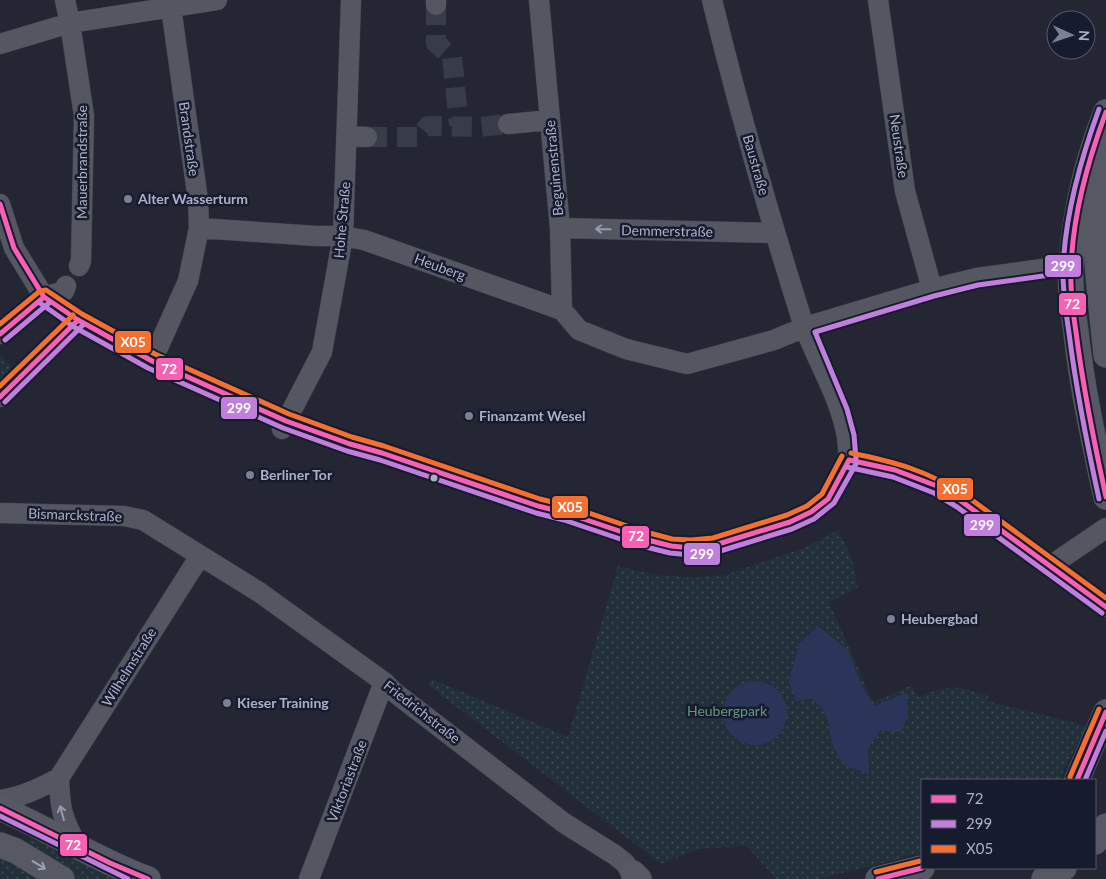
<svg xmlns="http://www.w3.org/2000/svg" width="1106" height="879" font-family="Lato,sans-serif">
<defs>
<pattern id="green-dots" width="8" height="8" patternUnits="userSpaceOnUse" patternTransform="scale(1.25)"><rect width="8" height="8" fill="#213039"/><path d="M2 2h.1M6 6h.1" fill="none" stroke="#3f4b54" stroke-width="1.8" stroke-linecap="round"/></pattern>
</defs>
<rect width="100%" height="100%" fill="#242733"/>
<path fill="url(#green-dots)" d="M0 354 11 366 12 376 0 388Z
M838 530 851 556 858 588 829 602 873 702 912 685 918 697C950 684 957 685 989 696L987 701 1072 722 1086 727 1059 780H922V853L819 879H776L747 846 698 849 661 864 428 685 432 679 568 737 618 566 651 574 694 578 728 574 804 548Z
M34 833 113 877V879H80L26 847Z
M0 857 38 879H0Z"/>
<path fill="#2b355a" d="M819 627 848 650 860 682 874 706 907 693 908 717 901 732 880 731 868 748 869 774 845 766C841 760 835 752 833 745 827 723 831 714 812 699L796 701 789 683 799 643Z
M723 713a32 32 0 1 1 64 0a32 32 0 1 1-64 0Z"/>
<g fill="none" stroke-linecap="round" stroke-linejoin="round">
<path stroke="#383c49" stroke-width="20" stroke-dasharray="20 10" stroke-linecap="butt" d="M436 5V43L452 57 459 125
M367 137H419L428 126 480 127 508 124"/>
<defs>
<path id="minor" d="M65 0 70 23 84 116 81 261 79 266
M539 0 560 228 562 310 579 330 626 349 687 364 774 340 805 327 932 289 977 278 1071 265
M712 0C738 107 768 212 801 317 814 357 840 395 847 437 848 445 848 452 849 460
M878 0 905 191 932 289
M436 5V0
M0 44 70 23 217 0
M508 124 550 120
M347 136 367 137
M0 204 14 248 44 297 78 320 152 361 286 421 350 444 382 453 538 506 566 513 640 538 671 546 691 548 715 545 790 522 811 512 828 499 849 460
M199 228 316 236H343L364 240 562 310
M560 228 775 233
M0 334 44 297 64 291 66 286
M152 361 188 281 199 228 198 200 170 0
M0 397 78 320
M282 429 322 352 343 236 351 0
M849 460 895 470 937 486 961 501 1106 607
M0 513 124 516 143 520 259 592 384 682 394 692 564 823 615 855 625 863 635 879
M1050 566 1106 528
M59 778C60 809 62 818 77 845
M0 800C22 797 40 788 59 778L200 556
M309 879 384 682"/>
<path id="major" d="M1106 112C1087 160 1075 212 1071 263 1069 286 1073 310 1076 332 1082 388 1094 442 1106 497
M1105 163C1087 219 1101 297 1106 355
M1077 780 1106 712
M0 808C50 830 97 860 148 879
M1095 842 1106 826
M0 845 16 851 62 879
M633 873 639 879
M878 879 922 868
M1044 879 1064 868"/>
</defs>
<use href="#minor" stroke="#3e414a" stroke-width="21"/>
<use href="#major" stroke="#414450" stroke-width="26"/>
<use href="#minor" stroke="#545662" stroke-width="20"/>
<use href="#major" stroke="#565964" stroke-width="25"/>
<defs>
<path id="bus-1" d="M1106 112C1087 163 1072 217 1071 271 1070 292 1073 312 1076 332 1083 388 1094 442 1106 497
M0 204 14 248 44 297 78 320 152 361 286 421 350 444 382 453 538 506 566 513 640 538 671 546 691 548 715 545 790 522 811 512 828 499 849 460
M0 334 44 297
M0 397 78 320
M849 460 895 470 937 486 961 501 1106 607
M1077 780 1106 712
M0 808 110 863 148 879
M878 879 922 868"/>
<path id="bus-2" d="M40 303 74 327 148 368 283 428 347 451 380 460 536 513 564 520 638 545 670 553 691 555 717 552 792 529 814 519 834 503 856 464
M5 340 49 303
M5 402 83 325
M856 459 854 435 847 409 815 332 934 296 978 285 1072 272
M847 467 893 477 934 493 957 507 1102 613
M1099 499C1087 444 1076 389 1069 333 1066 313 1063 293 1063 273 1064 217 1080 161 1099 109
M1085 780 1106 731
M0 816 128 879"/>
<path id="bus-3" d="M0 324 40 291 46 290 82 314 155 354 289 414 352 437 384 446 540 499 568 506 642 531 672 539 691 540 713 538 787 515 807 506 822 494 842 456
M0 386 73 315
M851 453C895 462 926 470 965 495L1106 598
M1070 777 1099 709
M876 872 920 861"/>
</defs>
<use href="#bus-1" stroke="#171b2e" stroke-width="9"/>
<use href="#bus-2" stroke="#171b2e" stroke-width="9"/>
<use href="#bus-3" stroke="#171b2e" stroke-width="9"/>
<use href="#bus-1" stroke="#f860b3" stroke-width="5"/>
<use href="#bus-2" stroke="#c07fdc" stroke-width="5"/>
<use href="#bus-3" stroke="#f46f30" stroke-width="5"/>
</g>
<defs><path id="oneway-shaft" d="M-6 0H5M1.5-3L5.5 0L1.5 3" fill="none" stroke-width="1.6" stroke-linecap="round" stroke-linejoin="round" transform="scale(1.25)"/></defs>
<g stroke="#969aae">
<use href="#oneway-shaft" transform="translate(603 229) rotate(-179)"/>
<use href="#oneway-shaft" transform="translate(62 813) rotate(-105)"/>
</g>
<use stroke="#9b9fb3" href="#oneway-shaft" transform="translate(39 865) rotate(31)"/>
<g fill="#7c8093" stroke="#171b2e" stroke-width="2">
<circle cx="128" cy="199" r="5"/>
<circle cx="469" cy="416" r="5"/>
<circle cx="250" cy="475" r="5"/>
<circle cx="891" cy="619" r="5"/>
<circle cx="227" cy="703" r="5"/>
</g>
<circle fill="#acb0c7" stroke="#171b2e" stroke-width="2" cx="434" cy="478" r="4.5"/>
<g text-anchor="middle" stroke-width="5" stroke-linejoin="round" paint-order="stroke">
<g font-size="14" fill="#acb0c7" stroke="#171b2e">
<text transform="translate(189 139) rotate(82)" y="5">Brandstraße</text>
<text transform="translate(899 146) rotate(82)" y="5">Neustraße</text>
<text transform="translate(82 162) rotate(-90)" y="5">Mauerbrandstraße</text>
<text transform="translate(756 165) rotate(74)" y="5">Baustraße</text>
<text transform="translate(554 168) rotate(-95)" y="5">Beguinenstraße</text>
<text transform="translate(342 220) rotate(-85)" y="5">Hohe Straße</text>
<text transform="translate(667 231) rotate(1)" y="5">Demmerstraße</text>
<text transform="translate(440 267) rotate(20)" y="5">Heuberg</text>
<text transform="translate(75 515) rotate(2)" y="5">Bismarckstraße</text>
<text transform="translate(129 667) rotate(-58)" y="5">Wilhelmstraße</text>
<text transform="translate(422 712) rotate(38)" y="5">Friedrichstraße</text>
<text transform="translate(347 781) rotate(-69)" y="5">Viktoriastraße</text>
</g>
<g font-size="14" font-weight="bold" fill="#acb0c7" stroke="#171b2e" text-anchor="start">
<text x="138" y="204">Alter Wasserturm</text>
<text x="479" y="421">Finanzamt Wesel</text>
<text x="260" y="480">Berliner Tor</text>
<text x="901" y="624">Heubergbad</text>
<text x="237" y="708">Kieser Training</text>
</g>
<g font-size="14" fill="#61997b" stroke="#171b2e">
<text x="727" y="716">Heubergpark</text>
</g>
</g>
<g stroke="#171b2e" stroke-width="2">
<rect x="1044" y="254" width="38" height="24" rx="5" fill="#c07fdc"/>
<rect x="1058" y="292" width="29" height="24" rx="5" fill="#f860b3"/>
<rect x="114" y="330" width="38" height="24" rx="5" fill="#f46f30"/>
<rect x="155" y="357" width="29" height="24" rx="5" fill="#f860b3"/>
<rect x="220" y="396" width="38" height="24" rx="5" fill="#c07fdc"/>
<rect x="936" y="477" width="38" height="24" rx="5" fill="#f46f30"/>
<rect x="551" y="495" width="38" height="24" rx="5" fill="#f46f30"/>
<rect x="963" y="513" width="38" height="24" rx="5" fill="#c07fdc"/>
<rect x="621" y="525" width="29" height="24" rx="5" fill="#f860b3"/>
<rect x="683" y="542" width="38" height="24" rx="5" fill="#c07fdc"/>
<rect x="59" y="833" width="29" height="24" rx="5" fill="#f860b3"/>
</g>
<g font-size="14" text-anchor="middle" font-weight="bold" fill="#fff">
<text x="1063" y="271">299</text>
<text x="1072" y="309">72</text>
<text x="133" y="347">X05</text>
<text x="169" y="374">72</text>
<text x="239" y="413">299</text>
<text x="955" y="494">X05</text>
<text x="570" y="512">X05</text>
<text x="982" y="530">299</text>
<text x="636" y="541">72</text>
<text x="702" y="559">299</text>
<text x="73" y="850">72</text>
</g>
<rect x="921" y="779" width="175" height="90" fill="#171b2e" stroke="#53576b"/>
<rect x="931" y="795" width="25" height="8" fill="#f860b3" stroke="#53576b"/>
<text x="966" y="804" font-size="15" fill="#acb0c7">72</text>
<rect x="931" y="820" width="25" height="8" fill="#c07fdc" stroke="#53576b"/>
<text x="966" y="829" font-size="15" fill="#acb0c7">299</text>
<rect x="931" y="845" width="25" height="8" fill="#f46f30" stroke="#53576b"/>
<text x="966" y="854" font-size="15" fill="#acb0c7">X05</text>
<g transform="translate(1071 35) rotate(93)"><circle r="24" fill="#171b2e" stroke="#53576b"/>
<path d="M0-4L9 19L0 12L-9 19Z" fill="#7c8093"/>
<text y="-8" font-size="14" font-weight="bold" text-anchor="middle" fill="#acb0c7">N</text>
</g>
</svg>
